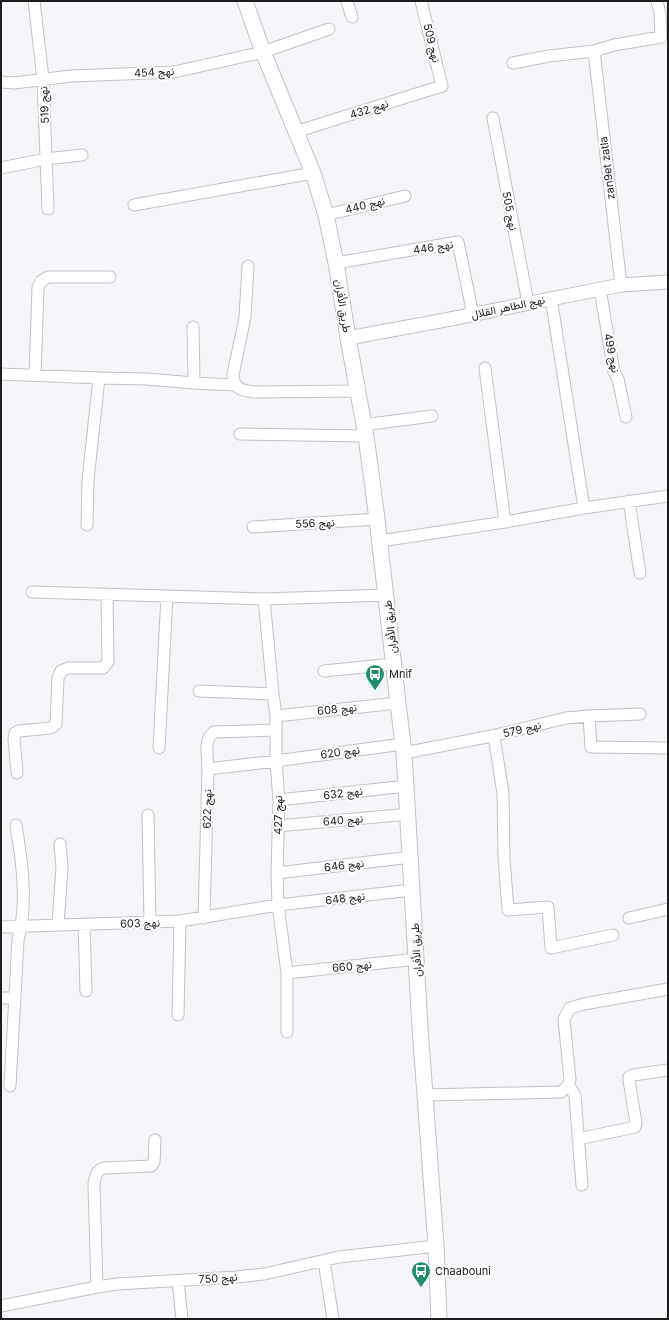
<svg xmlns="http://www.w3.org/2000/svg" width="669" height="1320" font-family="Inter,Vazirmatn,sans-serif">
<rect width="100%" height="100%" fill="#f6f5f9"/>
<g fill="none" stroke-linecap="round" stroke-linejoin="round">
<defs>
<path id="minor" d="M34 1 43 79 48 209
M347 1 352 17
M594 51 621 285
M513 63 549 56 594 51 614 45 661 37 660 14 657 1
M1 82 14 83 71 76 174 72 263 52 329 29
M493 118 528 303
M295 132 442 86 421 1
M1 168 46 159 82 155
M134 205 313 173
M326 215 405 196
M336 263 458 242 473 315
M248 266 245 317 233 375C234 389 241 390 253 392L358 391
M600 289 614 372 618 379 626 417
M551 298 584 508
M193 327 194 383
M485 368 505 522
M1 374 99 378 147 379 194 383 235 385
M35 375 38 288 41 281 48 277H110
M363 425 432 416
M240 434 366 436
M629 501 640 573
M87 525 88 480 99 378
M253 527 377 519
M380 541 505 522 584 508 668 496
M32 592 264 599 387 595
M264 599 273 694 276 716V761L279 800 277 873 278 905 287 973V1032
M324 671 393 664
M199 691 273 694
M276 716 398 703
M589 716 591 747 668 748
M492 736 495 743 503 793 504 858 508 910 548 907 551 948 613 935
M159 748 167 596
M404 753 492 736 566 718 589 716 640 714
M208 769C208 757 203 739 214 732L276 730
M17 773 14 739 15 733 19 731 51 728 56 724 58 678 61 671 68 668H103L108 662 107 594
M279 800 407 786
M148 815 150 922
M278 826 409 814
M277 873 411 857
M204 918 208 769 276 761 403 744
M629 918 668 909
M58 924 62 867 60 844
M84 924 86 991
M1 927 180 921 278 905 412 890
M287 973 417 959
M1 998H14
M178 1015 180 921
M10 1086 18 940C28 904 22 861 16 825
M568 1086 572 1090 575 1096 582 1185
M425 1095 561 1092 568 1086 570 1080 564 1019 570 1008 584 1004 668 989
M578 1139 635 1127 636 1123 629 1080V1077L633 1075 668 1070
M324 1261 333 1319
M178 1281 182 1319
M97 1287 94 1184C95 1177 96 1170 104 1168L151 1166 154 1162 155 1140
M1 1306 97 1287 117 1284 236 1277 264 1274 339 1257 436 1246"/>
<path id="tertiary" d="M348 338 440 321 621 285 668 282"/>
<path id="secondary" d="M245 1 263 52 313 173 326 215 336 263 348 338 366 436 377 519 398 703 404 753 420 1027 436 1246 439 1319"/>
</defs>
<use href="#minor" stroke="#c3c2c6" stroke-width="13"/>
<use href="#tertiary" stroke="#c3c2c6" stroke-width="15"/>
<use href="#secondary" stroke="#c3c2c6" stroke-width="17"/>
<use href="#minor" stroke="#fff" stroke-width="11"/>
<use href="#tertiary" stroke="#fff" stroke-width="13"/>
<use href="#secondary" stroke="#fff" stroke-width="15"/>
</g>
<defs>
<symbol id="bus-pin" viewBox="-11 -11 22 30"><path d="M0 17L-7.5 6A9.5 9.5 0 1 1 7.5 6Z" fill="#218f6e" stroke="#fff"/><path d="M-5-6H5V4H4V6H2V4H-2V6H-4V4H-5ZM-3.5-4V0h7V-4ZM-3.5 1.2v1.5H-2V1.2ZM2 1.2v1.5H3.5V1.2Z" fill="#fff"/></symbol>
</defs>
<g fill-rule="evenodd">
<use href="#bus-pin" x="364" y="663" width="22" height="30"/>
<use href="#bus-pin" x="410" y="1260" width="22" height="30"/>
</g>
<g text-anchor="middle" stroke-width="4" stroke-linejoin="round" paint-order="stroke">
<g font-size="11" fill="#1d1d1e" stroke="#fff">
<text transform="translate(432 43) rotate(76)" y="4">نهج 509</text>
<text transform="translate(154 72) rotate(-3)" y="4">نهج 454</text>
<text transform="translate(44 105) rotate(-93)" y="4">نهج 519</text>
<text transform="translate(369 109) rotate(-18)" y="4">نهج 432</text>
<text transform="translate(607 168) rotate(-97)" y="4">zan9et zatla</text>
<text transform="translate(365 205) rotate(-14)" y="4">نهج 440</text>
<text transform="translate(510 211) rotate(79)" y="4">نهج 505</text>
<text transform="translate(433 247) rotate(-9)" y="4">نهج 446</text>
<text transform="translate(343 306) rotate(81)" y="4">طريق الأفران</text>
<text transform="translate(508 307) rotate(-12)" y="4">نهج الطاهر القلال</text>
<text transform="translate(612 353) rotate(78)" y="4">نهج 499</text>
<text transform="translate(315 523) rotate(-3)" y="4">نهج 556</text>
<text transform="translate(390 627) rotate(-96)" y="4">طريق الأفران</text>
<text transform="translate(337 709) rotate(-6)" y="4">نهج 608</text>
<text transform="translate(522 729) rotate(-14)" y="4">نهج 579</text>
<text transform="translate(340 752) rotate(-8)" y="4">نهج 620</text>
<text transform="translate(343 793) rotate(-7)" y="4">نهج 632</text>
<text transform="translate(207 809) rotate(-89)" y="4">نهج 622</text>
<text transform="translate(278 815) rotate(-90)" y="4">نهج 427</text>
<text transform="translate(343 820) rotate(-5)" y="4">نهج 640</text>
<text transform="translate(344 865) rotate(-7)" y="4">نهج 646</text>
<text transform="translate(345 898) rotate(-7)" y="4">نهج 648</text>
<text transform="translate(140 923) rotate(-2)" y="4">نهج 603</text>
<text transform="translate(416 950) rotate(-93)" y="4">طريق الأفران</text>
<text transform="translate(352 966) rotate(-6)" y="4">نهج 660</text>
<text transform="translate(218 1278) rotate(-4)" y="4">نهج 750</text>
</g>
<g font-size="11" fill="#1d1d1e" stroke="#fff" text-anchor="start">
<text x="389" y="678">Mnif</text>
<text x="435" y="1275">Chaabouni</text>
</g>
</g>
<rect width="669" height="1320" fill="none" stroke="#1d1d1e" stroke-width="4"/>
</svg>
